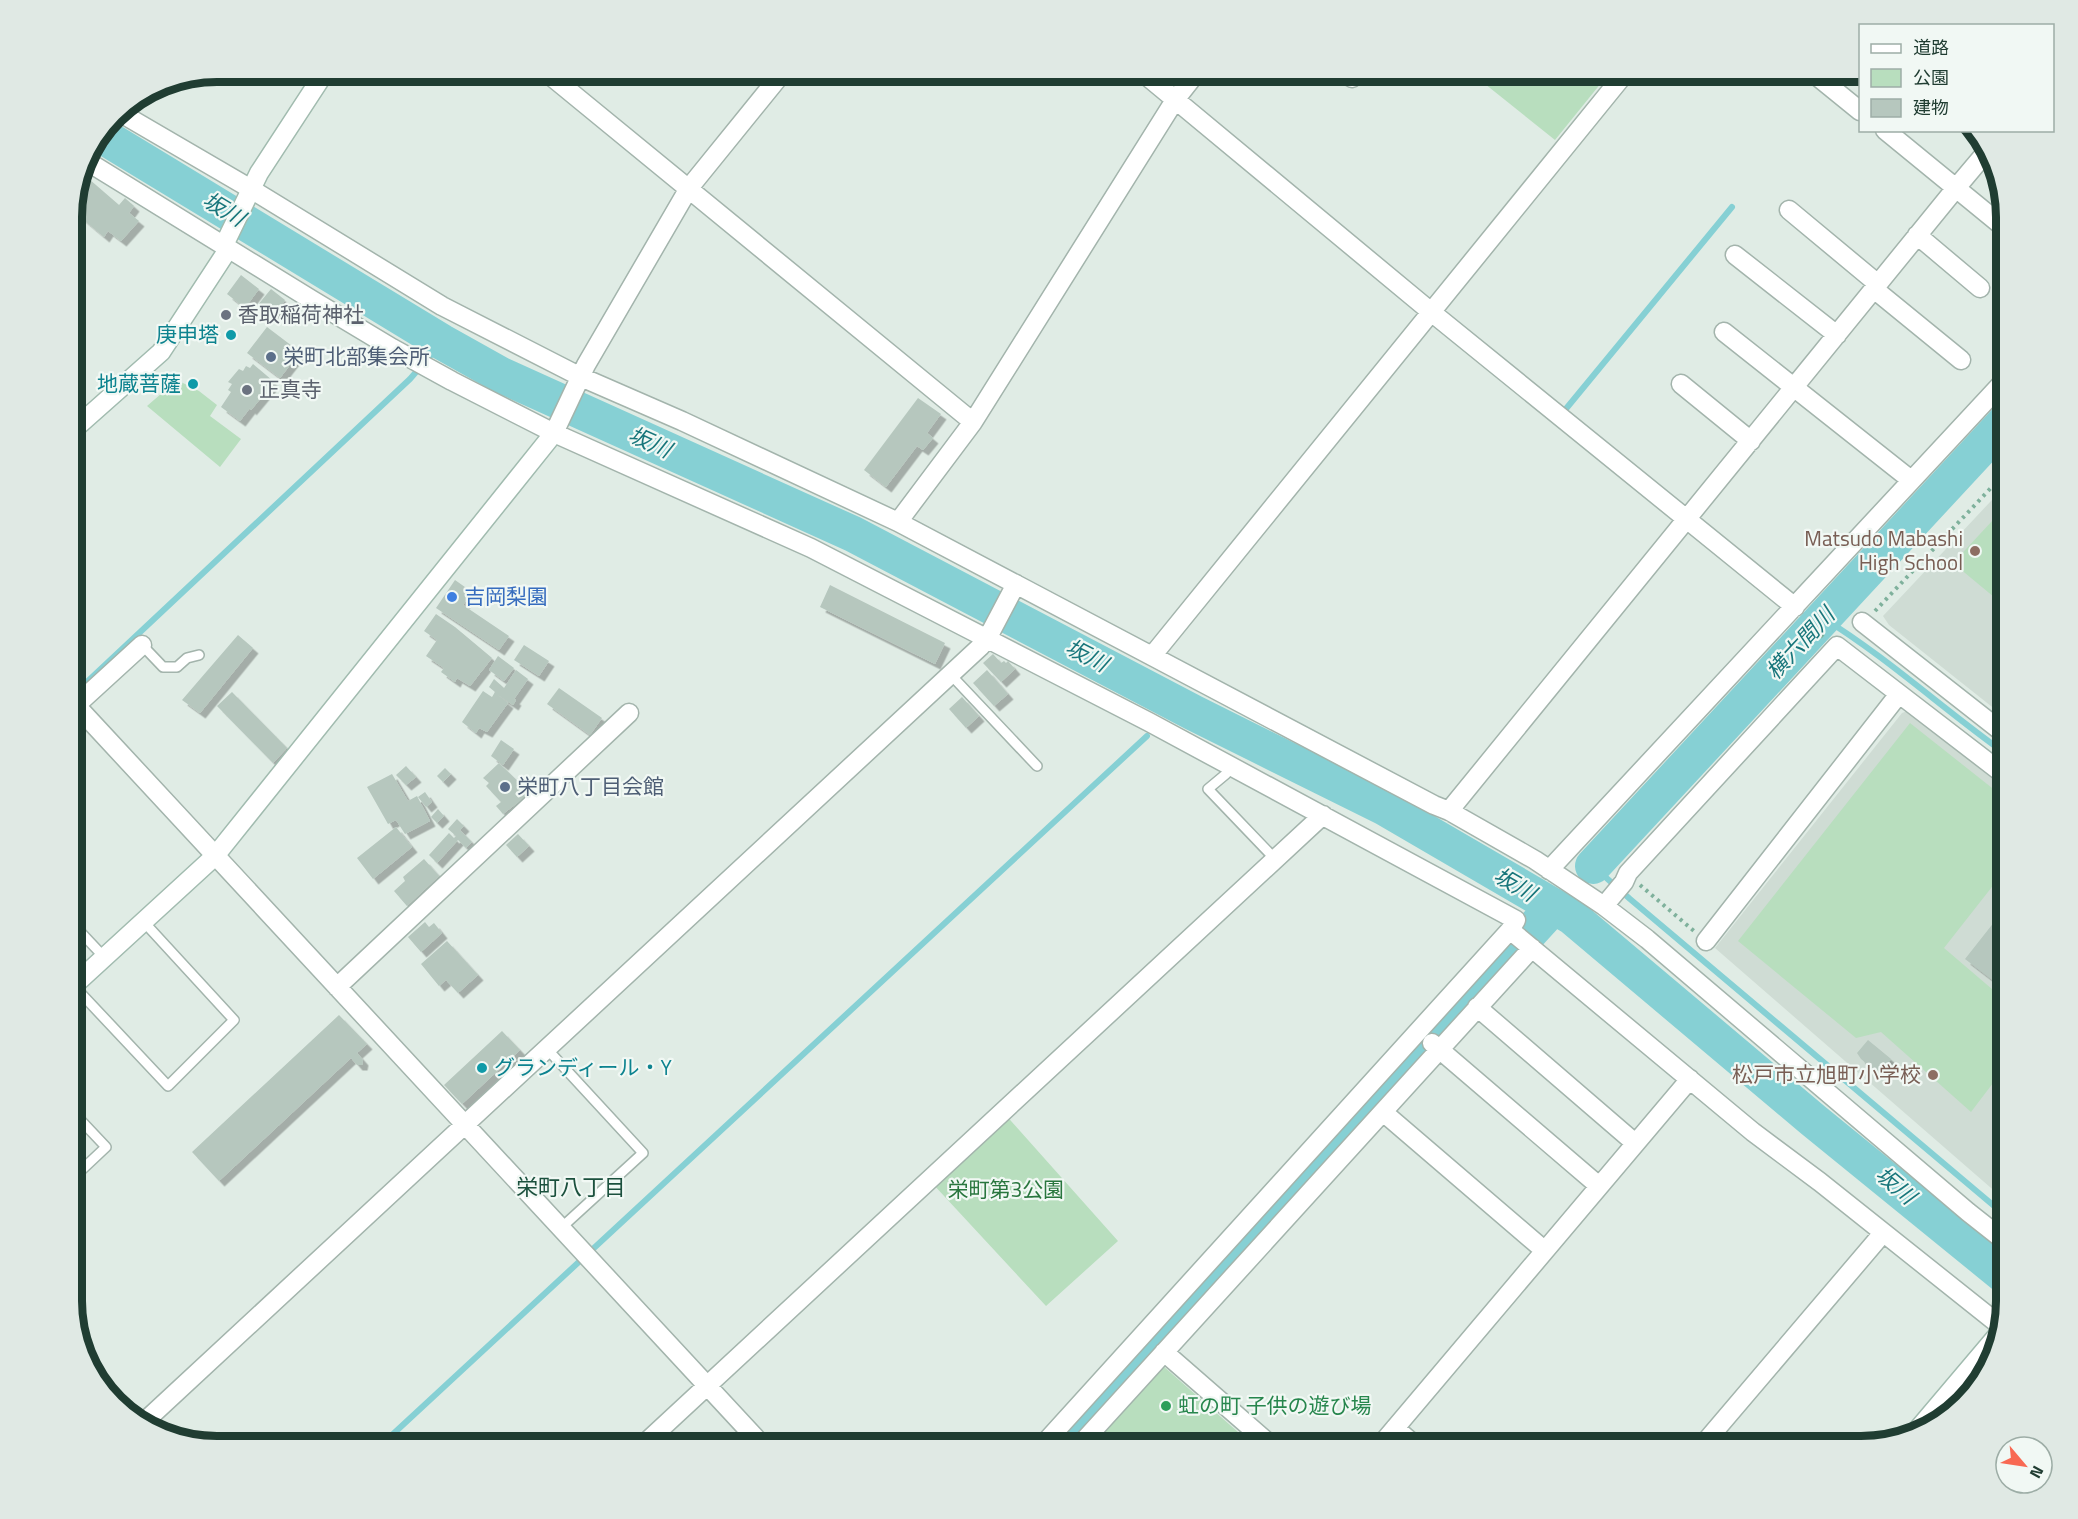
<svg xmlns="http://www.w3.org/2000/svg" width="2078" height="1519" font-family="'Titillium Web','Noto Sans JP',sans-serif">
<defs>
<filter id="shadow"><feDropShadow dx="5.5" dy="5.5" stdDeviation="0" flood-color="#0004"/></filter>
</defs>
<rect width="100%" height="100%" fill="#e0ece5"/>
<path fill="#cfdcd4" d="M2006 485V718L1889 625 1883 616Z
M1910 710 2006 786V1201L1715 948 1902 713Z"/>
<path fill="#b8debe" d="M1470 72H1610L1555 140Z
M177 380 199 391 217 405 210 416 241 439 220 467 147 406Z
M2006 506V607L1953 563Z
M1910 723 2006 799V869L1944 948 2006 1001V1066L1971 1112 1881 1032 1856 1038 1738 941Z
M1003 1112 1118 1241 1046 1306 932 1183Z
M1162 1365 1255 1447H1087Z"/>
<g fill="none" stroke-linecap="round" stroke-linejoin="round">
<path stroke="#86d0d4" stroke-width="6" d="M1565 410 1732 207
M1823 618C1888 658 1944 710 2006 754
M72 696 410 379 442 342
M1593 866 1630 899 2006 1216
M379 1447 1147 736"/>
<path stroke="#86d0d4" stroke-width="36" d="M101 135 442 342 501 375 853 534 1194 713 1385 808 1572 917 1813 1120 2006 1277
M1593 866 2006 421
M1060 1447 1553 907"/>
</g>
<path fill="#b6c7be" filter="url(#shadow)" d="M82 173 119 205 125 198 134 206 129 213 139 221 121 241 108 231 104 237 72 210Z
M241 275 259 289 245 308 227 294Z
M271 289 285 300 272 318 257 306Z
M267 327 300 352 280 378 247 353Z
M253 364 273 381 271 386 251 410 250 408 240 421 221 407 231 392 228 390 232 384 228 382 239 369 243 371 246 366 250 368Z
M918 398 941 414 927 433 933 438 923 450 917 446 886 487 864 470Z
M455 580 472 592 463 605 509 636 499 650 436 608Z
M830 585 945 643 935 664 820 607Z
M436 614 455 627 492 658 470 686 457 678 455 682 441 672 444 668 426 656 437 640 424 631Z
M238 635 253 648 200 713 182 700Z
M524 645 549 661 539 676 514 660Z
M993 654 1001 663 1004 661 1006 663 1008 661 1015 669 1001 682 983 663Z
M498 656 514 668 504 681 489 670Z
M516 670 528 679 514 699 516 700 513 705 498 695 508 703 487 732 479 728 476 733 462 722 483 691 492 697 495 692 489 687 494 679 504 688Z
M987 670 1008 694 994 706 973 683Z
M559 688 602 718 590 735 547 704Z
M232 692 287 748 273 763 217 706Z
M962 697 979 716 966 728 949 709Z
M501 740 514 749 503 765 491 756Z
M499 763 530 793 503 814 496 806 501 802 486 786 489 783 483 778Z
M406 766 416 777 406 785 396 775Z
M445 768 451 774 443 782 437 776Z
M392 774 408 801 417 796 430 821 405 834 396 820 388 824 367 787Z
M425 792 432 802 426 807 418 797Z
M438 809 444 816 437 823 431 817Z
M457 819 464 826 460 830 472 842 466 848 458 840 437 863 429 855 449 833 454 838 456 836 448 829Z
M396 827 412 847 373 879 357 858Z
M518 834 529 846 517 857 506 845Z
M424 859 439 876 407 906 394 891 405 881 403 877Z
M2006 907V968L1995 982 1965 959Z
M425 922 429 927 434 923 442 933 421 952 408 937Z
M447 941 478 975 458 993 446 980 439 986 421 964Z
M339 1015 367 1044 357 1053 363 1060 362 1065H357L351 1058 219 1181 192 1152Z
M502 1031 520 1050 462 1104 444 1085Z
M1868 1040 1891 1059 1880 1074 1861 1059 1857 1053Z"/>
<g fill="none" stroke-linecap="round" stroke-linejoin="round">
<defs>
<path id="lane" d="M754 72 771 86
M142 645 163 667H177L187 658 199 655
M951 675 1037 766
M1226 774 1208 789 1275 859
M72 923 104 957
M74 986 168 1086 234 1020 143 921
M548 1050 643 1153 561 1228
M72 1179 106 1147 72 1111"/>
<path id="street" d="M546 72 973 422
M1142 72 1430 311 1795 607
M1812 72 1860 111
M1352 78 1357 72
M119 112 251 189 442 306 581 377 682 421 898 522 1434 805 1449 811 1535 860 1604 906 1647 939 1968 1212 2006 1242
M1885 130 2006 229
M85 160 312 300 392 348 452 381 554 433 811 548 1149 722 1516 920 1510 930 1041 1447
M1789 210 1878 284
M1917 235 1980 288
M1735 255 1837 335
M1874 289 1961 360
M1724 332 1911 480
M1681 384 1751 441
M554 433 586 365 689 188 783 72
M898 522 973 422 1175 100 1197 72
M1862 622 2006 735
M1152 656 1626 72
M72 701 764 1447
M72 709 142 645
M1449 811 1956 188 1988 150
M1549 870 2006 379
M1604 906 1624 882 1628 873 1837 646 2006 776
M1510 930 1753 1132 1820 1182 2002 1327
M1706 941 1899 694
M337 987 629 713
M1477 1007 1635 1143
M1432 1043 1599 1186
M1383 1112 1544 1250
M1164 1352 1273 1447
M142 1424 980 647 987 639 1016 584
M1395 1428 1417 1447
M641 1447 1323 815
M1078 1447 1532 948
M1379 1447 1690 1079
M1701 1447 1883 1233"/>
<path id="secondary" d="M72 431 161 352 227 251 225 243 259 173 325 72
M72 987 215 856 554 433
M1913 1435 2001 1331"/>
</defs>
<use href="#lane" stroke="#a3b4ac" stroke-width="12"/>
<use href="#street" stroke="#a3b4ac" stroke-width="21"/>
<use href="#secondary" stroke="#a1bbaf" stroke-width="21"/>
<path stroke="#7fb19c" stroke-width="4" stroke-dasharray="3 4.5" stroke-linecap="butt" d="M1875 611 2006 472
M1805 620 1823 637
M1640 885 1694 931"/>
<use href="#lane" stroke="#fff" stroke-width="9"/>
<use href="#street" stroke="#fff" stroke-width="18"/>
<use href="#secondary" stroke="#fff" stroke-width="18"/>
</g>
<g fill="#6b7280" stroke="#f1f8f4" stroke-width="2">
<circle cx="226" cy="315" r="6"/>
<circle cx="247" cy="390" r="6"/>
</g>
<g fill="#0f9aa8" stroke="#f1f8f4" stroke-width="2">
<circle cx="231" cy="335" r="6"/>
<circle cx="193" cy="384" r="6"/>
<circle cx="482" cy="1068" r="6"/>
</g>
<g fill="#5c6f8a" stroke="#f1f8f4" stroke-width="2">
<circle cx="271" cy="357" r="6"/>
<circle cx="505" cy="787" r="6"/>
</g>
<g fill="#8d6e63" stroke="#f1f8f4" stroke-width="2">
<circle cx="1975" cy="551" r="6"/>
<circle cx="1933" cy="1075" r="6"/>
</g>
<circle fill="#3f7fe0" stroke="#f1f8f4" stroke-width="2" cx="452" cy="597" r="6"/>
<circle fill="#2e9e5b" stroke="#f1f8f4" stroke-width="2" cx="1166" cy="1406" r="6"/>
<g text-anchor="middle" stroke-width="4.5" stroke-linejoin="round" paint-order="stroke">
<g font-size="21" fill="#5b616d" stroke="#f1f8f4" text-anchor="start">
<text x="238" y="322">香取稲荷神社</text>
<text x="259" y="397">正真寺</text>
</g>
<g font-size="21" fill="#0d838f" stroke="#f1f8f4" text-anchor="end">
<text x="219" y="342">庚申塔</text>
<text x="181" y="391">地蔵菩薩</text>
<text x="494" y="1075" text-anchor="start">グランディール・Y</text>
</g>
<g font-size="21" fill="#4e5e75" stroke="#f1f8f4" text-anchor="start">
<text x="283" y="364">栄町北部集会所</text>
<text x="517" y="794">栄町八丁目会館</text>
</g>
<g font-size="21" fill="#785e54" stroke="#f1f8f4" text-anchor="end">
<text x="1963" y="546">Matsudo Mabashi<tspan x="1963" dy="24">High School</tspan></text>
<text x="1921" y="1082">松戸市立旭町小学校</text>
</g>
<g font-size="21" fill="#366cbe" stroke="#f1f8f4" text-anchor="start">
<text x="464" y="604">吉岡梨園</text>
</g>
<g font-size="21" fill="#29763e" stroke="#f1f8f4">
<text x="1006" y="1197">栄町第3公園</text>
</g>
<g font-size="21" fill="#27864d" stroke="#f1f8f4" text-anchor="start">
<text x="1178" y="1413">虹の町 子供の遊び場</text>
</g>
<g font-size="22" font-style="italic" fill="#18767b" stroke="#f1f8f4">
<text transform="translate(224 209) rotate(31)" y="8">坂川</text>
<text transform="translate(650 442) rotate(24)" y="8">坂川</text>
<text transform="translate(1800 643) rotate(-47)" y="8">横六間川</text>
<text transform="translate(1087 655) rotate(27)" y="8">坂川</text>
<text transform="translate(1515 884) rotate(30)" y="8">坂川</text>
<text transform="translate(1896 1185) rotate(40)" y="8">坂川</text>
</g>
<g font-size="22" fill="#1b503d" stroke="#f1f8f4">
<text x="571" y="1195">栄町八丁目</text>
</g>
</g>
<path d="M0 0H2078V1519H0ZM217 82H1861A135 135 0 0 1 1996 217V1301A135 135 0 0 1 1861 1436H217A135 135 0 0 1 82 1301V217A135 135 0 0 1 217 82Z" fill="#e0e9e4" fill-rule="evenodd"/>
<path fill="none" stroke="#203d32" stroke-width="8" d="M217 82H1861A135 135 0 0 1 1996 217V1301A135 135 0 0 1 1861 1436H217A135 135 0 0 1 82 1301V217A135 135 0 0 1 217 82Z"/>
<rect x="1859" y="24" width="195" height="108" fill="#f1f8f4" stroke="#9dada6" stroke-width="1.5"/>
<rect x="1871" y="44" width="30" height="9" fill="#ffffff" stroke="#9dada6" stroke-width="1.5"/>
<text x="1913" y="54" font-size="18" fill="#203d32">道路</text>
<rect x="1871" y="69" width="30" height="18" fill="#b8debe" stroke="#9dada6" stroke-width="1.5"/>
<text x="1913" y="84" font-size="18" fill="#203d32">公園</text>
<rect x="1871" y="99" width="30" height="18" fill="#b6c7be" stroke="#9dada6" stroke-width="1.5"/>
<text x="1913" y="114" font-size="18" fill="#203d32">建物</text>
<g transform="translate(2024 1465) rotate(119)"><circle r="28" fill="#f1f8f4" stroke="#9dada6" stroke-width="1.5"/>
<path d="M0-4.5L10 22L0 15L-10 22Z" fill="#f86953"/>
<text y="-9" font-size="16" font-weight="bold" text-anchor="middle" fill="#203d32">N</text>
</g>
</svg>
